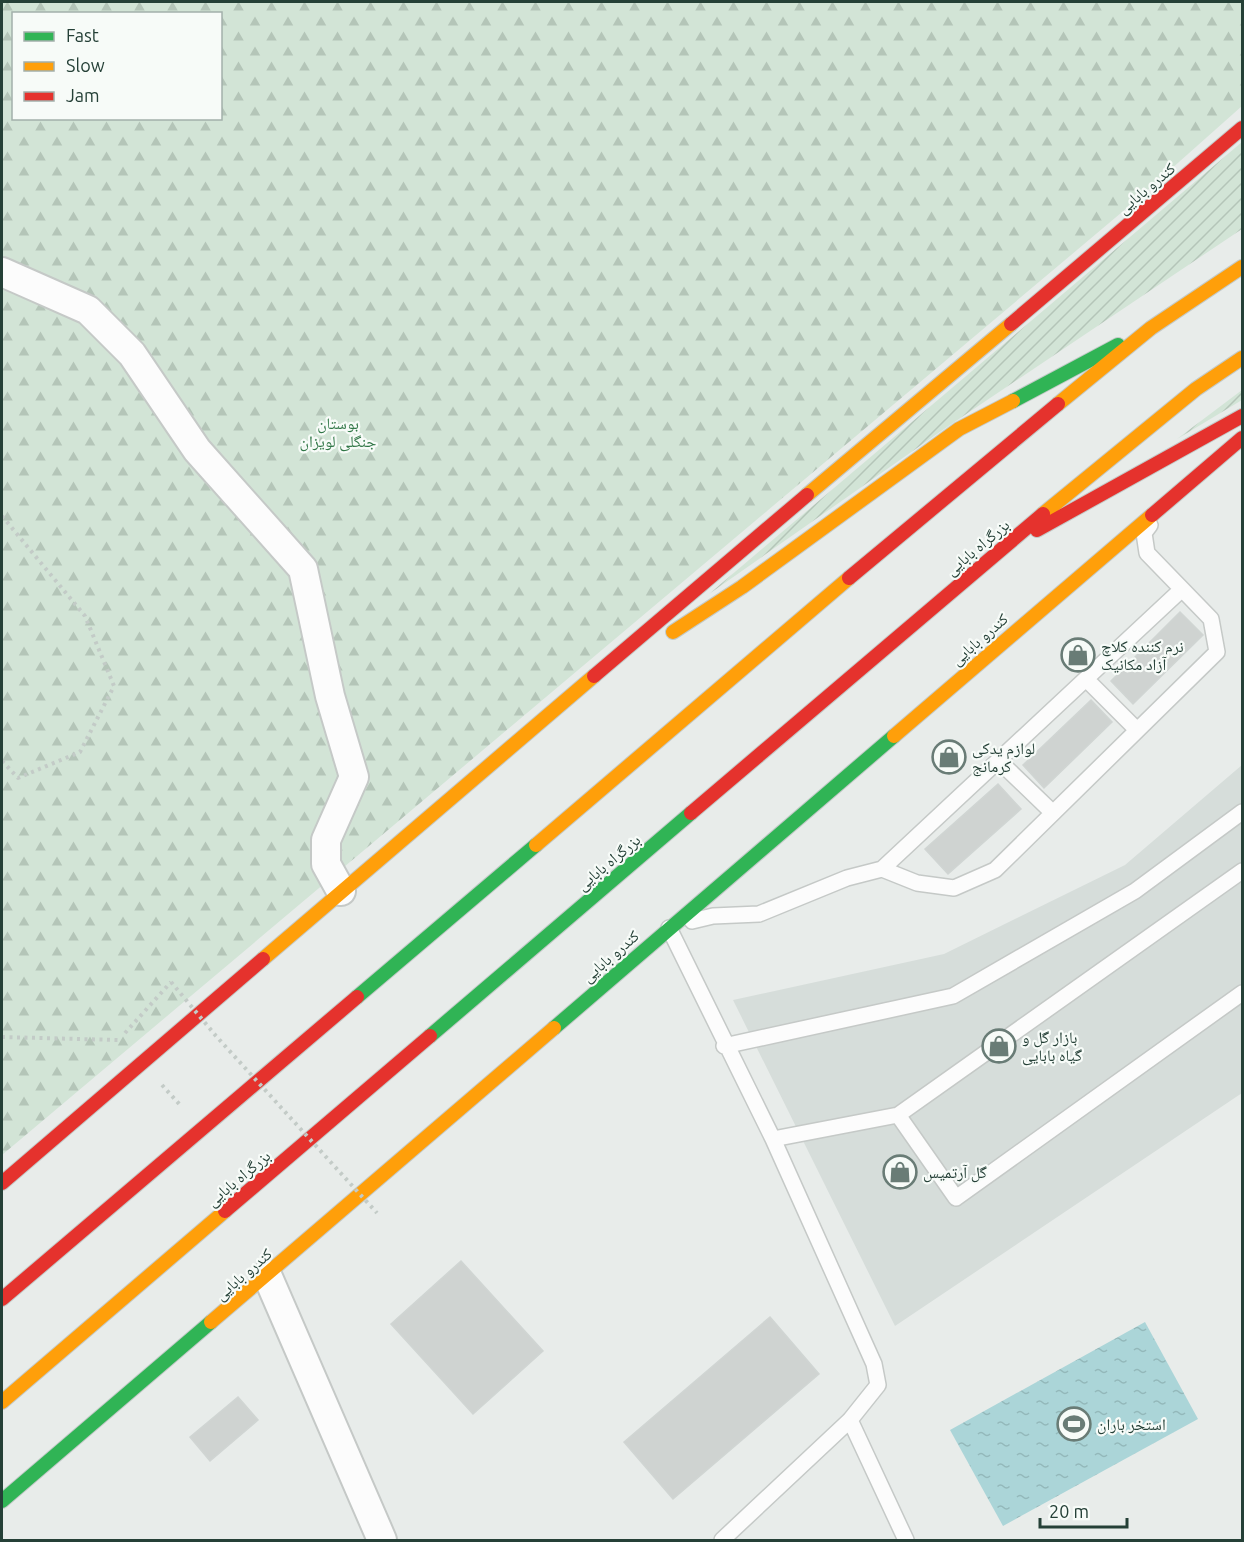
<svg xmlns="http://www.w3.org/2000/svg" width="1244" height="1542" font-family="Ubuntu,'Noto Naskh Arabic',sans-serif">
<defs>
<pattern id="forest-firs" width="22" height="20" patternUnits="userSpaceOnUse" patternTransform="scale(1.5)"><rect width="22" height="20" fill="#d2e4d6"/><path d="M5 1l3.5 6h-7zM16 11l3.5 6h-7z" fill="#b4c5b8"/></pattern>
<pattern id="garden-furrows" width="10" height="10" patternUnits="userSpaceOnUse" patternTransform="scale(1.5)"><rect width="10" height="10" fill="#d2e4d6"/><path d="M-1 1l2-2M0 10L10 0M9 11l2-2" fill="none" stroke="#b4c5b8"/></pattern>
<pattern id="water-ripples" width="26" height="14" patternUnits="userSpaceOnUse" patternTransform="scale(1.5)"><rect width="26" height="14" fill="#abd5d8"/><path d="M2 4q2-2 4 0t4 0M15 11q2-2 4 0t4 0" fill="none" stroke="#93b8ba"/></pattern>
</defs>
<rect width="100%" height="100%" fill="#e8ecea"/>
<path fill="#d6ddda" d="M1242 765V1093L895 1326 733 1000 944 954 1125 865Z"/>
<path fill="url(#forest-firs)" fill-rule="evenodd" d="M2 2H1242V106L1134 202 2 1155ZM14 14H220V118H14Z"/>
<path fill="url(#garden-furrows)" d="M1242 142V229L947 427 709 594Z
M1242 390V400L1177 439Z"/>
<path fill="url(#water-ripples)" d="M1145 1322 1198 1419 1003 1526 950 1430Z"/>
<path fill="#cfd3d1" stroke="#d0d5d3" stroke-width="1.5" d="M1180 612 1203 635 1133 704 1111 681Z
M1091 700 1112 722 1044 788 1023 765Z
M998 784 1021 809 948 874 925 849Z
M461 1261 543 1351 473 1414 391 1324Z
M770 1317 819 1374 673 1499 624 1442Z
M238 1397 258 1420 210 1461 190 1437Z"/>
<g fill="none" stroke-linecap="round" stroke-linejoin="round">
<defs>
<path id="lane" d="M1086 679 1137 730
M999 761 1052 812
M882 869 1181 590
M692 921 713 916 759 914 847 878 882 869 917 883 954 888 995 870 1217 652 1211 619 1147 553 1144 533 1150 525
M669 928 773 1139 874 1364 878 1385 850 1420 722 1540
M724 1046 953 996 1135 891 1242 812
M898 1115 956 1198 1242 993
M773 1139 898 1115 1242 871
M850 1420 906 1540"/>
<path id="street" d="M2 272 88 310 132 354 197 450 303 569 330 696 354 777 326 840V864L341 891
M267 1275 382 1540"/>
<path id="fast" d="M1013 401 1118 345
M357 997 536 845
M554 1028 894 736
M430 1036 691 813
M2 1501 211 1322"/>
<path id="slow" d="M1058 404 1151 328 1242 267
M807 495 1011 324
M1043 514 1196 389 1242 358
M673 632 742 587 959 429 1013 401
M894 736 1152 515
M536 845 849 578
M263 959 594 676
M211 1322 554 1028
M2 1402 225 1211"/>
<path id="jam" d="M1011 324 1242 128
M1152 515 1242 438
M1037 530 1242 416
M849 578 1058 404
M594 676 807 495
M691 813 1043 514
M2 1183 263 959
M225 1211 430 1036
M2 1299 357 997"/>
</defs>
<use href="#lane" stroke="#c5c9c7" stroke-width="18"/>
<use href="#street" stroke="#c5c9c7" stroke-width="32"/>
<use href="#fast" stroke="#c3cac8" stroke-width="16"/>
<use href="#slow" stroke="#c3cac8" stroke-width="16"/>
<use href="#jam" stroke="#c3cac8" stroke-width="16"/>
<path stroke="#c3cbc7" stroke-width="4" stroke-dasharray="3 4.5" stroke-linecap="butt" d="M2 516 85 616 114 686 80 752 18 778 2 761
M125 1033 171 982
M2 1037 118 1040 120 1038
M162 1085 181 1106"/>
<use href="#lane" stroke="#fcfcfc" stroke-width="15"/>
<use href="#street" stroke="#fcfcfc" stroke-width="28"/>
<use href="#fast" stroke="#30b455" stroke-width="14"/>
<use href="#slow" stroke="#ff9f0a" stroke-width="14"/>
<use href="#jam" stroke="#e5322d" stroke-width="14"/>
<path stroke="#c3cbc7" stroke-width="4" stroke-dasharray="3 4.5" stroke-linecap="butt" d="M171 982 216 1036 377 1213"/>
</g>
<defs>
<symbol id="shop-ring" viewBox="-11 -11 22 22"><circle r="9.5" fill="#f7fbf8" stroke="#697c76" stroke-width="1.5"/><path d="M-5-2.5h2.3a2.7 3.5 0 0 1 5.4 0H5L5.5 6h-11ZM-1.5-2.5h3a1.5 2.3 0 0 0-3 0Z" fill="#697c76"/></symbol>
<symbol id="stadium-ring" viewBox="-11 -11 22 22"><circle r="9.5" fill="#f7fbf8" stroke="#697c76" stroke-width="1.5"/><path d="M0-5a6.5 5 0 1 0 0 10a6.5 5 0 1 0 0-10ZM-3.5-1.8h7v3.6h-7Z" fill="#697c76"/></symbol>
</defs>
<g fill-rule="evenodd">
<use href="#shop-ring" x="1059" y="636" width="38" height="38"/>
<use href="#shop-ring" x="930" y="738" width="38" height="38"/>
<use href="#shop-ring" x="980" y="1027" width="38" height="38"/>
<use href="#shop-ring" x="881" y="1153" width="38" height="38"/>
<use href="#stadium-ring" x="1055" y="1405" width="38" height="38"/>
</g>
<g text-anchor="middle" stroke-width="4.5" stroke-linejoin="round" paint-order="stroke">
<g font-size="16" fill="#254037" stroke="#f7fbf8">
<text transform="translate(1146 188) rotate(-40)" y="6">کندرو بابایی</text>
<text transform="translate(977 547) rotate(-40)" y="6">بزرگراه بابایی</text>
<text transform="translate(979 639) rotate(-41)" y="6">کندرو بابایی</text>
<text transform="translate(608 862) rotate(-40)" y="6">بزرگراه بابایی</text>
<text transform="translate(610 956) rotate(-41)" y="6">کندرو بابایی</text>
<text transform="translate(238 1178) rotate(-40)" y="6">بزرگراه بابایی</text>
<text transform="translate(243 1274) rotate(-41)" y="6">کندرو بابایی</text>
</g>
<g font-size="16" fill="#307646" stroke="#f7fbf8">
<text x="338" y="429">بوستان<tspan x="338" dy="18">جنگلی لویزان</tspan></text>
</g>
<g font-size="16" fill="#254037" stroke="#f7fbf8" text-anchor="start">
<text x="1101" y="652">نرم کننده کلاچ<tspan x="1101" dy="18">آزاد مکانیک</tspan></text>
<text x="972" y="754">لوازم یدکی<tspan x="972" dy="18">کرمانج</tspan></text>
<text x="1022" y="1043">بازار گل و<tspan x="1022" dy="18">گیاه بابایی</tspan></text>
<text x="923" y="1178">گل آرتمیس</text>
<text x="1097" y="1430">استخر باران</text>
</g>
</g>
<rect width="1244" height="1542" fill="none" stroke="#254037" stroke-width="6"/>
<rect x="12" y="12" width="210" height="108" fill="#f7fbf8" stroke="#a3b0ab" stroke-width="1.5"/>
<rect x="24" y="32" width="30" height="9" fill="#30b455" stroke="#a3b0ab" stroke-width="1.5"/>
<text x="66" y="42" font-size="18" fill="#254037">Fast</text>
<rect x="24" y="62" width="30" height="9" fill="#ff9f0a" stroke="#a3b0ab" stroke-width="1.5"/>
<text x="66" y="72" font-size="18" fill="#254037">Slow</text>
<rect x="24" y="92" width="30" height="9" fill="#e5322d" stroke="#a3b0ab" stroke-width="1.5"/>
<text x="66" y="102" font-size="18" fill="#254037">Jam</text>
<path d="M1040 1518v9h87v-9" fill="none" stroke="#254037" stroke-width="3"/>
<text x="1049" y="1518" font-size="18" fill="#254037" stroke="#f7fbf8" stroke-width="4.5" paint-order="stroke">20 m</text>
</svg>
